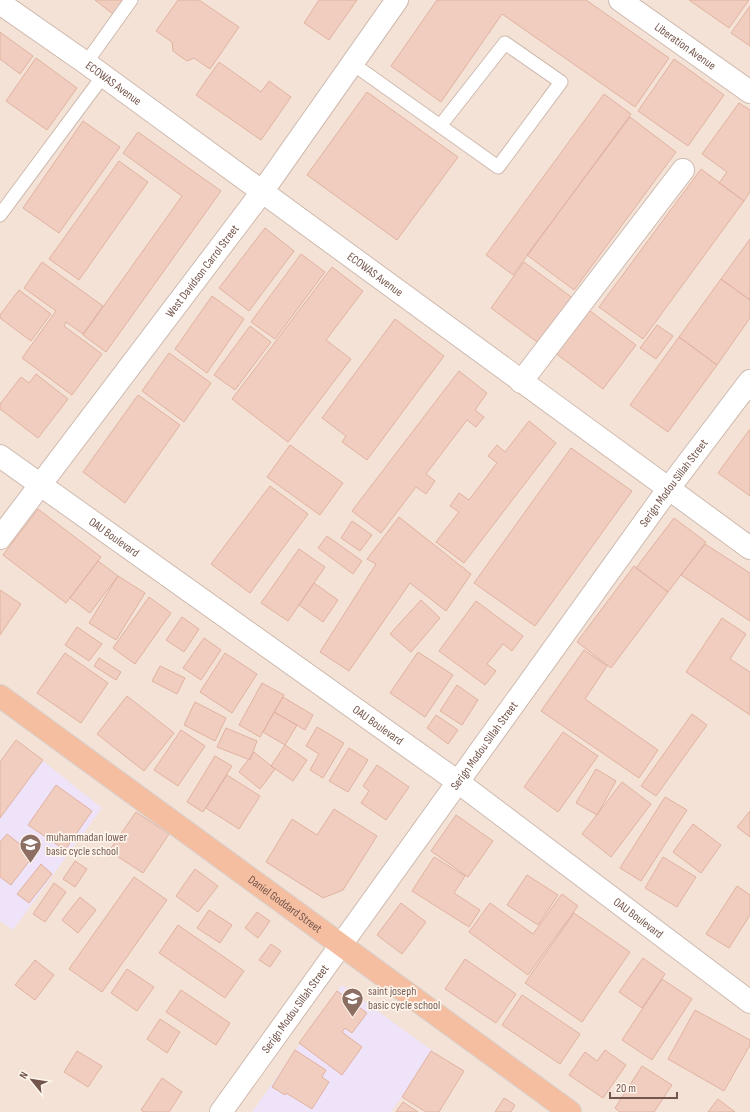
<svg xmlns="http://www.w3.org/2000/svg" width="750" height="1112" font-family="'Sofia Sans Condensed',sans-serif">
<rect width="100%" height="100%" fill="#fbf1e6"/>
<path fill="#f3e2d5" d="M0 0H750V1112H0Z"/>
<path fill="#eee3f8" d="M28 749 102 808 13 930 0 921V788Z
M342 985 434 1052 391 1112H252Z"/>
<path fill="#f0cdbf" stroke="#e1b2a0" d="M95 0H123L113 14Z
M178 0H199L239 27 210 69 194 58 187 61 173 51 172 42 156 31Z
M319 0H357L329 40 304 23Z
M437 0H586L669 58 635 107 502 14 441 102 391 66Z
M689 0H749L729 28Z
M750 6V46L731 33Z
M0 32 33 56 20 74 0 59Z
M36 58 77 88 47 130 6 101Z
M674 59 724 95 688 146 638 111Z
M219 62 261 92 269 81 291 97 261 140 196 95Z
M367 92 458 157 397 240 307 175Z
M604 94 631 114 513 275 486 255Z
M739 103 750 110V192L744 201 719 183 727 172 702 154Z
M630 117 676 152 574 290 527 255Z
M83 121 120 147 59 233 23 208Z
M138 132 221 191 106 352 83 335 182 196 123 153Z
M119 161 148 182 79 280 49 259Z
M701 169 744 201 643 339 599 307Z
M265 228 294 251 249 311 219 288Z
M750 239V300L721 279Z
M301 254 325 272 275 339 251 322Z
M42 262 103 306 83 334 66 322 64 326 102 354 72 395 22 358 56 311 24 288Z
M524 262 574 299 541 345 491 308Z
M332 267 363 291 326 340 351 359 288 442 232 399Z
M721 279 750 300V318L717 365 679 337Z
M19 290 51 314 31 341 0 318V315Z
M212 296 244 319 207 373 175 349Z
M586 308 636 345 603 389 554 352Z
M395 319 444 356 367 460 342 442 346 436 322 418Z
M657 325 673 336 656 359 640 348Z
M250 326 271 342 235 390 214 375Z
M679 337 717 365 668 432 630 405Z
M169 353 211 383 184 422 142 391Z
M459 371 487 393 475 410 484 417 476 427 467 420 426 474 435 481 426 494 416 487 381 533 352 511Z
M36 374 68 399 38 438 0 409V404L21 377 29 383Z
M138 395 180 425 125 503 83 472Z
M529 421 556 443 464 563 436 542 459 512 450 506 459 493 469 500 497 463 488 456 497 445 505 452Z
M750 429V496L718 473Z
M290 445 343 483 320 515 267 477Z
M571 448 632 491 535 626 474 583Z
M270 486 308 514 250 593 211 564Z
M38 509 101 557 66 603 3 555Z
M399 517 471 574 446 611 410 583 349 671 320 652 376 564 367 559Z
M674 518 706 542 668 592 636 568Z
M352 521 372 535 360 551 341 538Z
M327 536 362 561 353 574 318 548Z
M705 544 750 573V621L681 575Z
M299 549 325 567 288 621 261 603Z
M98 561 118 576 90 613 70 598Z
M634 566 668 592 611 668 577 642Z
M118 576 145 593 116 640 89 623Z
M314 583 338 600 323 622 299 605Z
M0 590 21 604 0 635Z
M149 597 171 613 135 664 113 648Z
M421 600 440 618 411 652 390 634Z
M476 601 523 636 512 651 503 644 487 664 496 671 485 685 439 651Z
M182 617 199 629 184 652 166 640Z
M722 618 746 634 730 659 750 672V715L686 672Z
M77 627 102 644 89 661 65 645Z
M204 638 221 650 201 680 183 668Z
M584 650 607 666 585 699 658 750 639 778 541 711Z
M418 652 453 675 425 717 390 693Z
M65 653 108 683 81 723 37 693Z
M225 653 257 674 232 713 200 692Z
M99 658 121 672 116 680 94 666Z
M160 666 185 678 177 694 152 681Z
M262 683 284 695 260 737 239 725Z
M457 685 478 700 462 725 440 711Z
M127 696 174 733 144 771 97 734Z
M283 697 313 715 305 730 274 712Z
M195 702 226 718 215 741 184 725Z
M274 712 297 725 285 745 263 732Z
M692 714 707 725 656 796 641 786Z
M436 715 458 730 448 744 427 728Z
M317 727 344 743 323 778 310 770 319 754 306 746Z
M226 728 257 741 250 760 217 747Z
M181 730 205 746 178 786 154 770Z
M563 732 598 756 558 812 524 787Z
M16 740 43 760 0 818V762Z
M285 745 307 760 293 781 271 766Z
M349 748 368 760 348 792 329 781Z
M254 752 275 769 260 789 239 772Z
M215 756 232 766 203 812 187 802Z
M377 765 409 787 386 820 361 803 369 791 363 786Z
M596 769 616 781 597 815 576 803Z
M227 775 260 796 239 829 206 808Z
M622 782 651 804 611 857 582 834Z
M56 785 92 811 65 850 28 825Z
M665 797 687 810 641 881 620 868Z
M334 809 377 836 343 890 323 898 266 862 292 819 317 835Z
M750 811V837L737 827Z
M136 812 169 834 143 873 109 851Z
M456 815 493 841 468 877 431 851Z
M693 824 721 845 701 873 673 852Z
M7 834 34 855 11 885 0 877V842Z
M434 857 465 876 454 893 480 910 469 927 412 891Z
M663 857 696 877 677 907 645 888Z
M75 861 87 869 75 887 63 879Z
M41 864 52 874 29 903 17 894Z
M195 869 218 886 198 912 176 896Z
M527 875 558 895 538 925 507 905Z
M134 877 167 900 102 992 69 969Z
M54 883 66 892 45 922 33 914Z
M737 886 750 895V915L729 948 706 934Z
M562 894 578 906 528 975 469 932 490 903 533 934Z
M80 897 96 910 78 933 62 920Z
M401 903 426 922 402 954 377 935Z
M209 910 232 925 220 943 197 928Z
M257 912 270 921 258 938 245 928Z
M574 913 630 952 582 1022 525 983Z
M178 925 244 971 225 998 159 953Z
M271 944 281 951 270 967 259 960Z
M643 958 665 974 642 1008 619 992Z
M465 959 516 994 496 1023 445 989Z
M35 960 54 975 35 1000 15 985Z
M127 969 154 987 137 1011 111 993Z
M662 979 692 999 652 1060 622 1040Z
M181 990 230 1023 216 1045 166 1012Z
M337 991 367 1013 352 1033 345 1028 342 1032 362 1047 342 1075 299 1043Z
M522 995 580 1034 560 1064 502 1025Z
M695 1010 750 1040V1045L724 1091 668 1059Z
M160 1019 180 1032 167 1053 147 1039Z
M295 1050 326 1070 322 1077 329 1082 312 1109 286 1093 285 1095 272 1087Z
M605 1050 626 1065 603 1098 569 1075 585 1052 597 1061Z
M77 1051 102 1066 88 1087 64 1072Z
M431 1051 464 1071 439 1112H426L402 1097Z
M642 1066 672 1085 654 1112H620L615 1108Z
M162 1078 182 1092 169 1112H144L141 1110Z
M504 1098 515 1105 511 1112H495Z
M718 1099 735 1112H708Z
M403 1102 418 1112H396Z"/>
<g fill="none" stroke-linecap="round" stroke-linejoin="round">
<defs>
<path id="service" d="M86 63 131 0
M353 64 498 167 561 82 505 43 440 126
M0 215 103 76"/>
<g id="minor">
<path id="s1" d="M0 3 86 63 750 548"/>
<path d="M521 382 683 170"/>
<path id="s2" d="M0 456 458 782 750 1002"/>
<path id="s3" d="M0 538 262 192 397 0"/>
</g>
<g id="tertiary">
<path id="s4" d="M620 0 750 92"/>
<path id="s5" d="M221 1112 669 488 750 381"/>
</g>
<g id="trunk">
<path id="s6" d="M0 696 570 1112"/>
</g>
</defs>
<use href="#service" stroke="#cfbab0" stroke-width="15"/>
<use href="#minor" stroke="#cfbab0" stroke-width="24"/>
<use href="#tertiary" stroke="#cfbab0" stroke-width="24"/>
<use href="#trunk" stroke="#d8d0cd" stroke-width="24"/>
<use href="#service" stroke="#fff" stroke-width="13"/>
<use href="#minor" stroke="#fff" stroke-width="22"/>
<use href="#tertiary" stroke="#fff" stroke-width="22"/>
<use href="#trunk" stroke="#f5bea1" stroke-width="22"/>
</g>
<defs>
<symbol id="school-pin" viewBox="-11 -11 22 30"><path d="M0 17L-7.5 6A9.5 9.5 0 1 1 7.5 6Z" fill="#8d6e63" stroke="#fef5ed"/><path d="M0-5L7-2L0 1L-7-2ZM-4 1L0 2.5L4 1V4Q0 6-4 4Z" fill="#fff"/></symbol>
</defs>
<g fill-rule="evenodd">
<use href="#school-pin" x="18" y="832" width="25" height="34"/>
<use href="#school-pin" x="340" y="986" width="25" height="34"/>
</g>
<g text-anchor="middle" stroke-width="3.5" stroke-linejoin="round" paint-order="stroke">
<g font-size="12" fill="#74564c" stroke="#fef5ed">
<text dy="4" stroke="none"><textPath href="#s4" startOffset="80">Liberation Avenue</textPath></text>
<text dy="4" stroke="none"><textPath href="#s1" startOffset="139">ECOWAS Avenue</textPath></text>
<text dy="4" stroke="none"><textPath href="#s3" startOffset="335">West Davidson Carrol Street</textPath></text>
<text dy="4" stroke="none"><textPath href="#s1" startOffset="463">ECOWAS Avenue</textPath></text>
<text dy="4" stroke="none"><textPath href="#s5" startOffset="775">Serign Modou Sillah Street</textPath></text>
<text dy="4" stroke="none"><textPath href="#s2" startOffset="140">OAU Boulevard</textPath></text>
<text dy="4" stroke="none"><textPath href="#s2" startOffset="464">OAU Boulevard</textPath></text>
<text dy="4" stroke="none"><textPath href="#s5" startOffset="451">Serign Modou Sillah Street</textPath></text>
<text dy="4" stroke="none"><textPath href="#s6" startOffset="353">Daniel Goddard Street</textPath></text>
<text dy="4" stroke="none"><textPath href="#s2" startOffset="788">OAU Boulevard</textPath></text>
<text dy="4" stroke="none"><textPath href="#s5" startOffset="127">Serign Modou Sillah Street</textPath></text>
</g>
<g font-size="12" fill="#785e54" stroke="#fef5ed" text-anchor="start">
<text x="46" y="841">muhammadan lower<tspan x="46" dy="14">basic cycle school</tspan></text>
<text x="368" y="995">saint joseph<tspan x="368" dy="14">basic cycle school</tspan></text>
</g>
</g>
<g transform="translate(32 1080) rotate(300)" stroke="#fef5ed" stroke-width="3" paint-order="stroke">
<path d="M0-3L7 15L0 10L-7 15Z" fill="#74564c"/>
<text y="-6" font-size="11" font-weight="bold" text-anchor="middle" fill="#74564c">N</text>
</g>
<path d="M610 1092v6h67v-6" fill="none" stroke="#74564c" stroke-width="2"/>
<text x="616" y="1092" font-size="12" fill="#74564c" stroke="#fef5ed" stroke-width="3" paint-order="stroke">20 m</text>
</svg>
